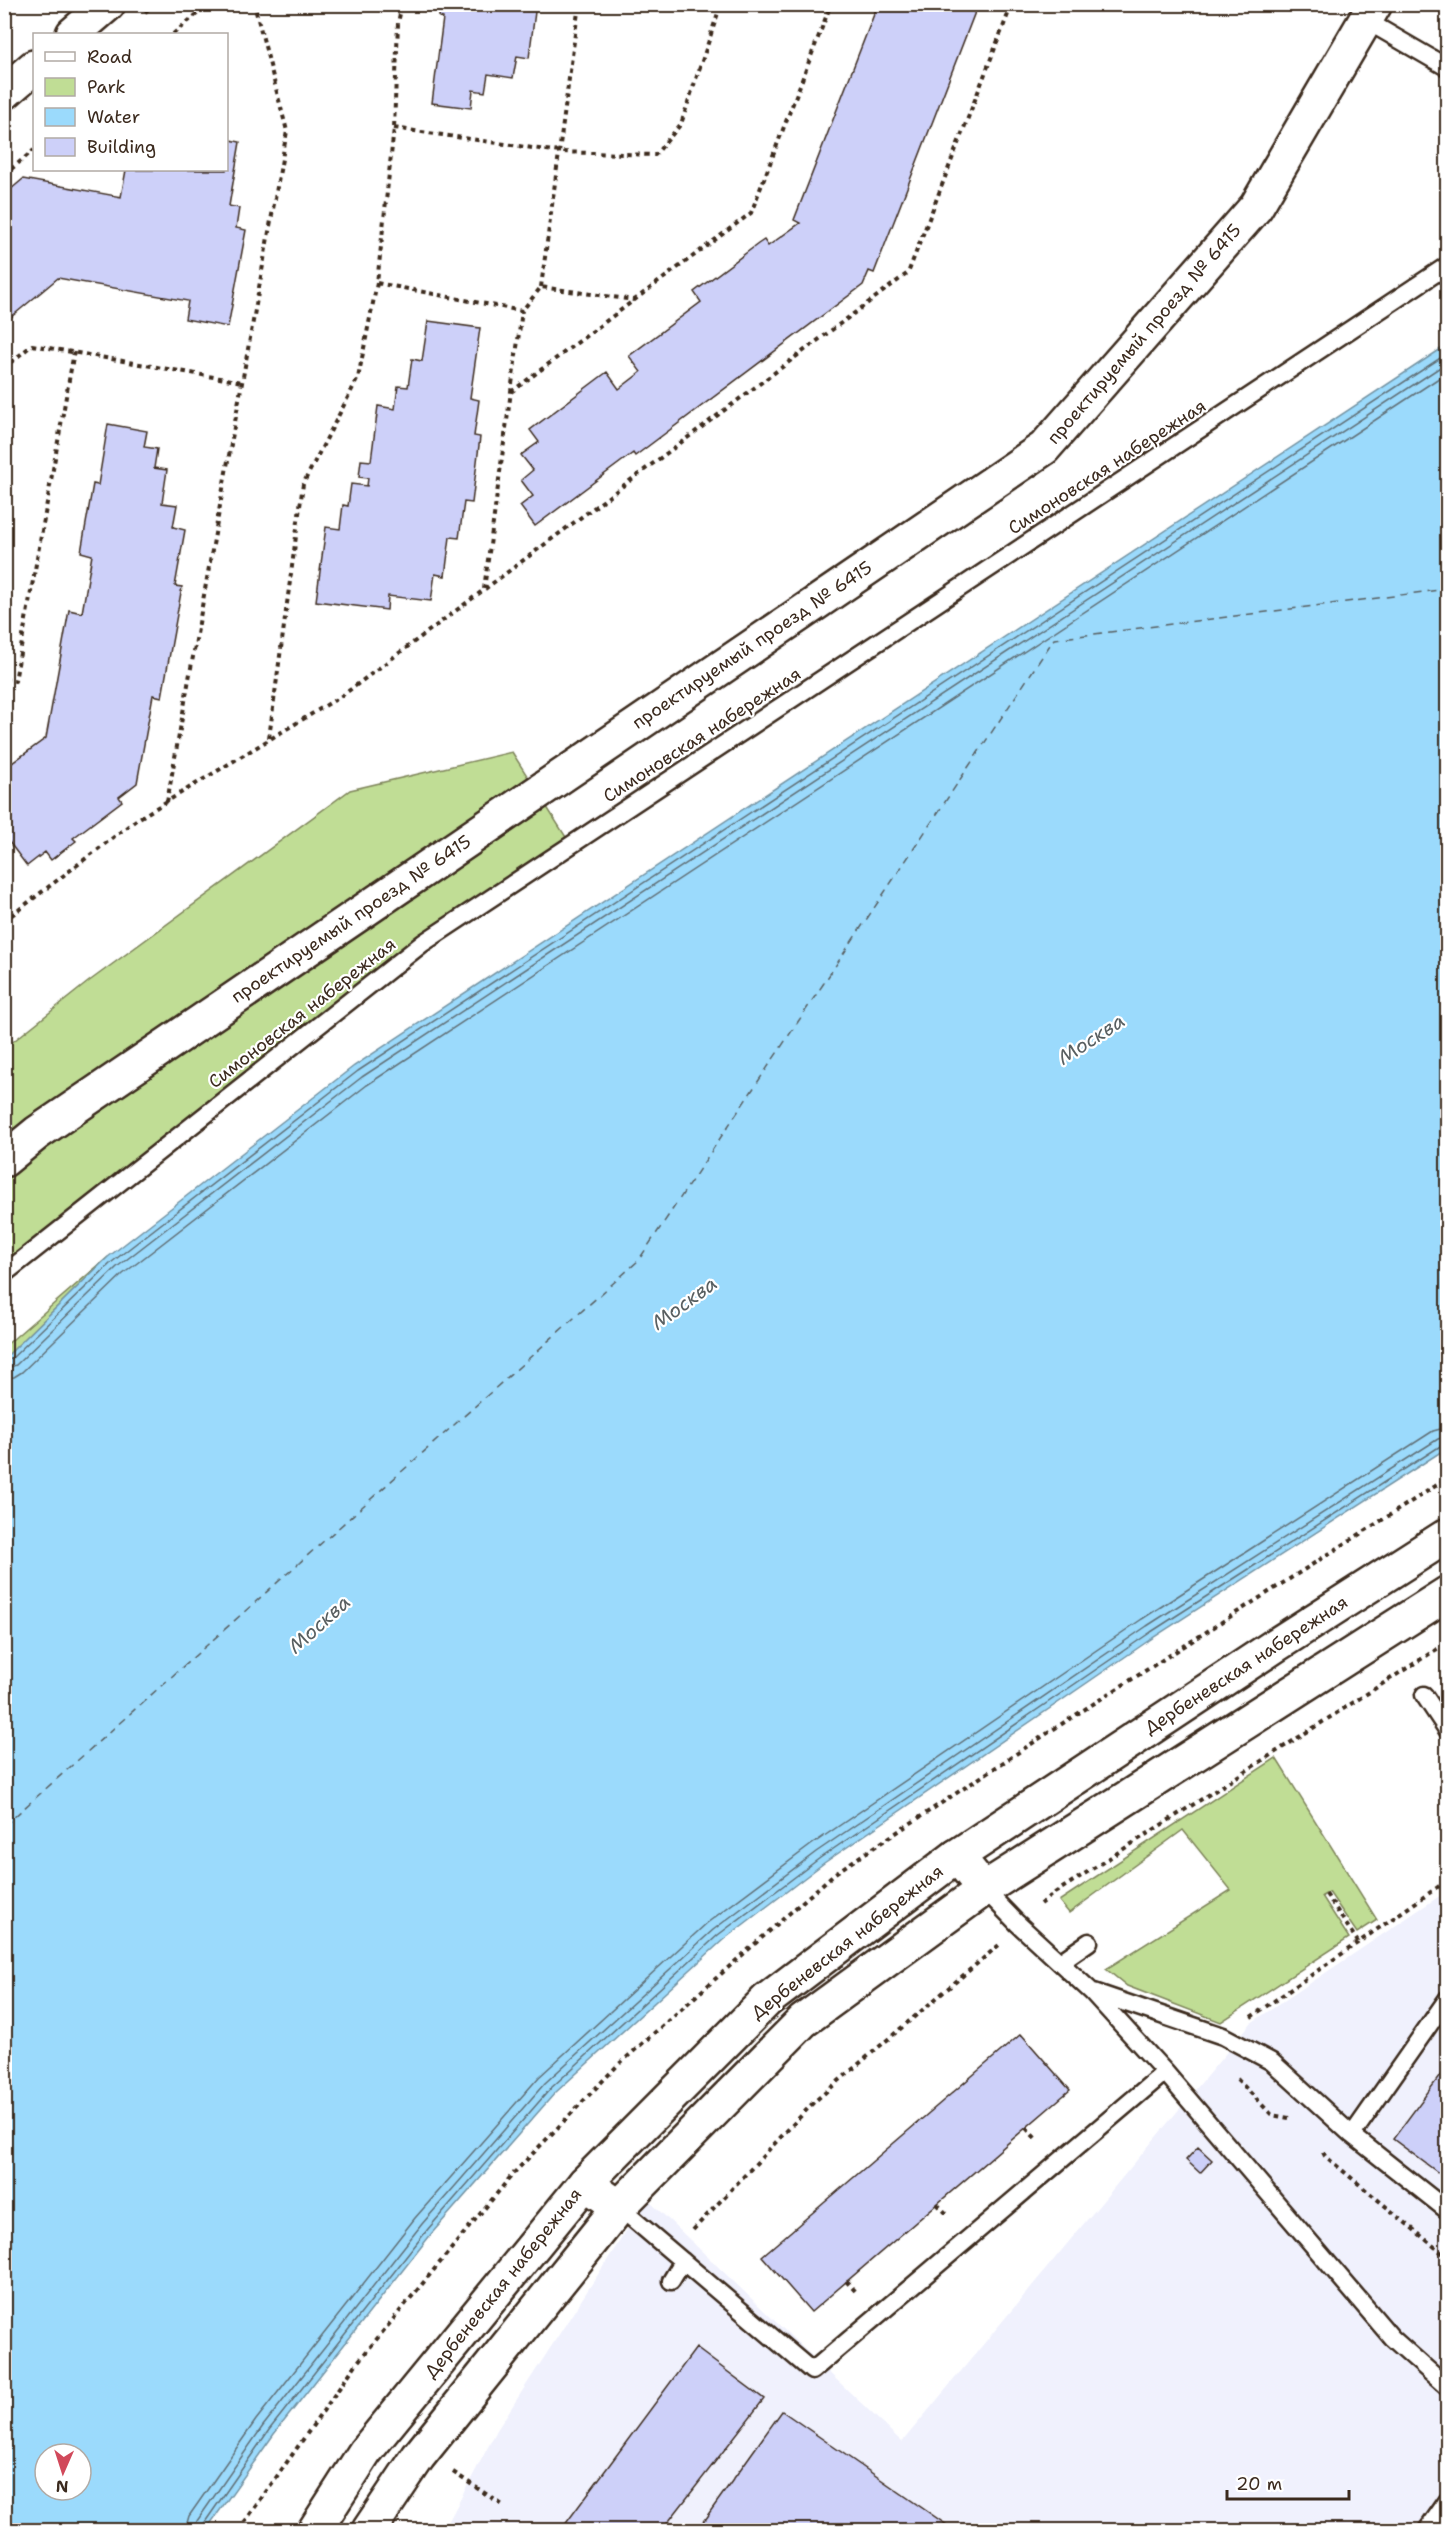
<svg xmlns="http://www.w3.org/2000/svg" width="1452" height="2535" font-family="'Shantell Sans',sans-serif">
<rect width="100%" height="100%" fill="#fff"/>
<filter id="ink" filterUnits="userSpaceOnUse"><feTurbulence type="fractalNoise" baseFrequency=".0167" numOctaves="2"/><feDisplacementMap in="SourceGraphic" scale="12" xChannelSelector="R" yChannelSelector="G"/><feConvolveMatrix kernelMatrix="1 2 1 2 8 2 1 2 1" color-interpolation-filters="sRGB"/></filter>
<g filter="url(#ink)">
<path fill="#f0f1fd" d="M1447 1891V2530H444L497 2430 647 2199 902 2442 1251 2023Z"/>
<path fill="#c0dd95" stroke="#7e845a" stroke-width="1.5" d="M512 752 571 845 423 943 5 1274V1048L88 982 350 790Z
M108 1257 5 1358V1346Z
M1276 1758 1377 1920 1357 1933 1329 1892 1322 1896 1349 1938 1221 2022 1127 1986 1106 1969 1231 1890 1183 1830 1069 1913 1059 1901Z"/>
<path fill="#9bdafc" stroke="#7594a3" stroke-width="1.5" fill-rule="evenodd" d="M1447 345V1448L1154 1637 824 1863 723 1940 555 2093 432 2233 274 2434 206 2530H5V1358L108 1257 354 1066ZM45 2454H81V2490H45Z"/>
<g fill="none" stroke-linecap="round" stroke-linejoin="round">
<path stroke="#617077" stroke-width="1.5" d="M4 1361 11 1359 112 1262 358 1071 1448 353
M4 1369 16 1365 117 1267 362 1077 1448 362
M4 1378 14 1377 22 1372 123 1274 367 1085 1448 372
M185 2530 189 2516 256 2420 415 2218 539 2077 707 1923 811 1845 1142 1619 1433 1431 1448 1427
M194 2530 197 2521 263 2426 422 2224 545 2083 713 1930 816 1852 1147 1626 1438 1439 1448 1436
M202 2530 203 2525 269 2430 428 2229 551 2088 718 1935 820 1858 1151 1632 1442 1445 1448 1444"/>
<path stroke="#585f61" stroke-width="1.5" stroke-dasharray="8 6" stroke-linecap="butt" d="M4 1826 638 1261 1054 639 1448 589"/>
</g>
<path fill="#cdd0f9" stroke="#3b2a1e" stroke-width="1.5" d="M440 4H536L529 58 517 56 513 78 488 74 485 92 473 90 471 108 432 103 443 18 439 17Z
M878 4H972L970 9 975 12 874 273 869 271 863 285 635 456 633 453 535 526 520 506 533 496 521 480 533 470 521 455 539 442 530 430 607 372 619 389 641 372 629 356 701 302 694 292 758 244 764 240 768 246 800 223 794 220Z
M226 139 240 142 229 206 239 208 236 228 246 230 228 327 185 319 188 301 58 278 4 323V195L23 179 121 197 126 170H226Z
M428 321 480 328 470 398 479 400 474 436 480 437 472 503 464 502 459 538 450 537 445 576 435 574 431 601 388 596 387 610 316 601 326 527 340 529 343 505 348 506 351 484 367 486 368 478 359 477 361 460 371 461 378 406 395 409 398 386 408 387 412 359 422 361Z
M108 424 147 431 144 447 157 449 154 468 167 470 162 503 177 505 173 527 185 530 175 586 182 587 162 697 153 695 137 783 119 797 122 801 73 838 76 841 51 860 45 852 27 866 6 838 4 839V769L46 738 69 610 82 613 92 555 81 552 93 484 98 485Z
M1021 2034 1070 2090 811 2312 762 2256Z
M1448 2065V2180L1393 2139Z
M1198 2147 1212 2160 1200 2173 1186 2160Z
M696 2348 764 2399 662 2530H561Z
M782 2411 954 2530H697Z"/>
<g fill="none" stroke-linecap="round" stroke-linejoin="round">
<defs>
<path id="lane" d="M1367 21 1448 68
M4 1274 423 943 1448 265
M1424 1695 1448 1731
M984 1889 1017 1923 1092 1992 1165 2072 1392 2338 1448 2388
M1060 1962 1089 1942
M1094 1992 1223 2036 1272 2062 1352 2135 1448 2211
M1352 2135 1448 1998
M619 2207 812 2371 1165 2072
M671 2281 683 2261
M1427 2530 1448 2500"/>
<path id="street" d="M73 34 108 4
M4 93 34 67
M4 1160 37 1133 1044 448 1256 207 1375 4
M957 1856 984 1889
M585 2183 619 2207"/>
<path id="secondary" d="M315 2530 365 2452 585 2183 767 2000 957 1856 1273 1647 1448 1535
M369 2530 418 2457 619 2207 803 2021 984 1889 1448 1593"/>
</defs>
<use href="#lane" stroke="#3b2a1e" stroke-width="21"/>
<use href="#street" stroke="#3b2a1e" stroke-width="38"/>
<use href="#secondary" stroke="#3b2a1e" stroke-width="38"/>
<path stroke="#3b2a1e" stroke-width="4" stroke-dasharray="4.5 4.5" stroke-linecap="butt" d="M145 12 154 4
M173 34 209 4
M394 128 560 152 655 155 681 124 721 4
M4 175 34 150
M377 283 522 311 541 287 634 300
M541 287 579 4
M4 368 32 345 242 382
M511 392 751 213 831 4
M484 589 522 311
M4 679 15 681 74 352
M269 738 303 484 358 378 377 283 394 128 398 23 402 4
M167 802 287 131 254 4
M4 921 136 820 343 695 908 273 1012 4
M1326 1894 1358 1942
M1040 1904 1053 1894 1448 1642
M1251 2017 1448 1880
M1237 2079 1272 2115 1289 2118
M1026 2128 1038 2141
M1323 2152 1325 2156 1448 2258
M937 2204 949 2216
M693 2230 814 2102 999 1945
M846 2281 858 2294
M453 2472 504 2506
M239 2530 357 2363 513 2174 618 2065 835 1873 1060 1725 1448 1478"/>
<use href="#lane" stroke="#fff" stroke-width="16"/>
<use href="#street" stroke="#fff" stroke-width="33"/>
<use href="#secondary" stroke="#fff" stroke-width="33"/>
</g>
</g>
<g text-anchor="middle" stroke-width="4.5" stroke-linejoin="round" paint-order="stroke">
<g font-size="18" fill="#3b2a1e" stroke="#fff">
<text transform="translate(1144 334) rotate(-49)" y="6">проектируемый проезд № 6415</text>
<text transform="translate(1107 467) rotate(-33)" y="6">Симоновская набережная</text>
<text transform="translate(752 645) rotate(-34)" y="6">проектируемый проезд № 6415</text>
<text transform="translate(702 735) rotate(-33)" y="6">Симоновская набережная</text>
<text transform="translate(351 919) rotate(-34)" y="6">проектируемый проезд № 6415</text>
<text transform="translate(302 1013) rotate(-38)" y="6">Симоновская набережная</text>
<text transform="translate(1246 1665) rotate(-33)" y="6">Дербеневская набережная</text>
<text transform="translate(847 1942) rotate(-38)" y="6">Дербеневская набережная</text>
<text transform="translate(503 2283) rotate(-51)" y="6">Дербеневская набережная</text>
</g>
<g font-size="20" font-style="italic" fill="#585f61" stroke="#fff">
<text transform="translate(1091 1039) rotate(-33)" y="7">Москва</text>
<text transform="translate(684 1303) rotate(-36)" y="7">Москва</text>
<text transform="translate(319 1624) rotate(-42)" y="7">Москва</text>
</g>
</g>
<rect width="1452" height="2535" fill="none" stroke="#fff" stroke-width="24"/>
<rect x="12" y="12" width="1428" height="2511" fill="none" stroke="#3b2a1e" stroke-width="2" filter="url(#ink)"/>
<rect x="33" y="33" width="195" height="138" fill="#ffffff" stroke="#b1aaa5" stroke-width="1.5"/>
<rect x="45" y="52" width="30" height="9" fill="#ffffff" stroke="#b1aaa5" stroke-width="1.5"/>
<text x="87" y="63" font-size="18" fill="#3b2a1e">Road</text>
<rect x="45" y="78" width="30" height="18" fill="#c0dd95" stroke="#b1aaa5" stroke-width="1.5"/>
<text x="87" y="93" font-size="18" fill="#3b2a1e">Park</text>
<rect x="45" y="108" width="30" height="18" fill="#9bdafc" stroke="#b1aaa5" stroke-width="1.5"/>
<text x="87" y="123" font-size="18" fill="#3b2a1e">Water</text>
<rect x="45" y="138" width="30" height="18" fill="#cdd0f9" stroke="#b1aaa5" stroke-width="1.5"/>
<text x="87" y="153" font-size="18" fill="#3b2a1e">Building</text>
<g transform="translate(63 2472) rotate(183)"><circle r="28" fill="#ffffff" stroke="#b1aaa5" stroke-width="1.5"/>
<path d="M0-4.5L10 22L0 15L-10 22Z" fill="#d1495b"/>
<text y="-9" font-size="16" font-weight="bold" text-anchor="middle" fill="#3b2a1e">N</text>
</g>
<path d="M1227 2490v9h122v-9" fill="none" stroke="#3b2a1e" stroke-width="3"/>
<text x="1236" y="2490" font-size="18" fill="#3b2a1e" stroke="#ffffff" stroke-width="4.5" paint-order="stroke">20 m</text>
</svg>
